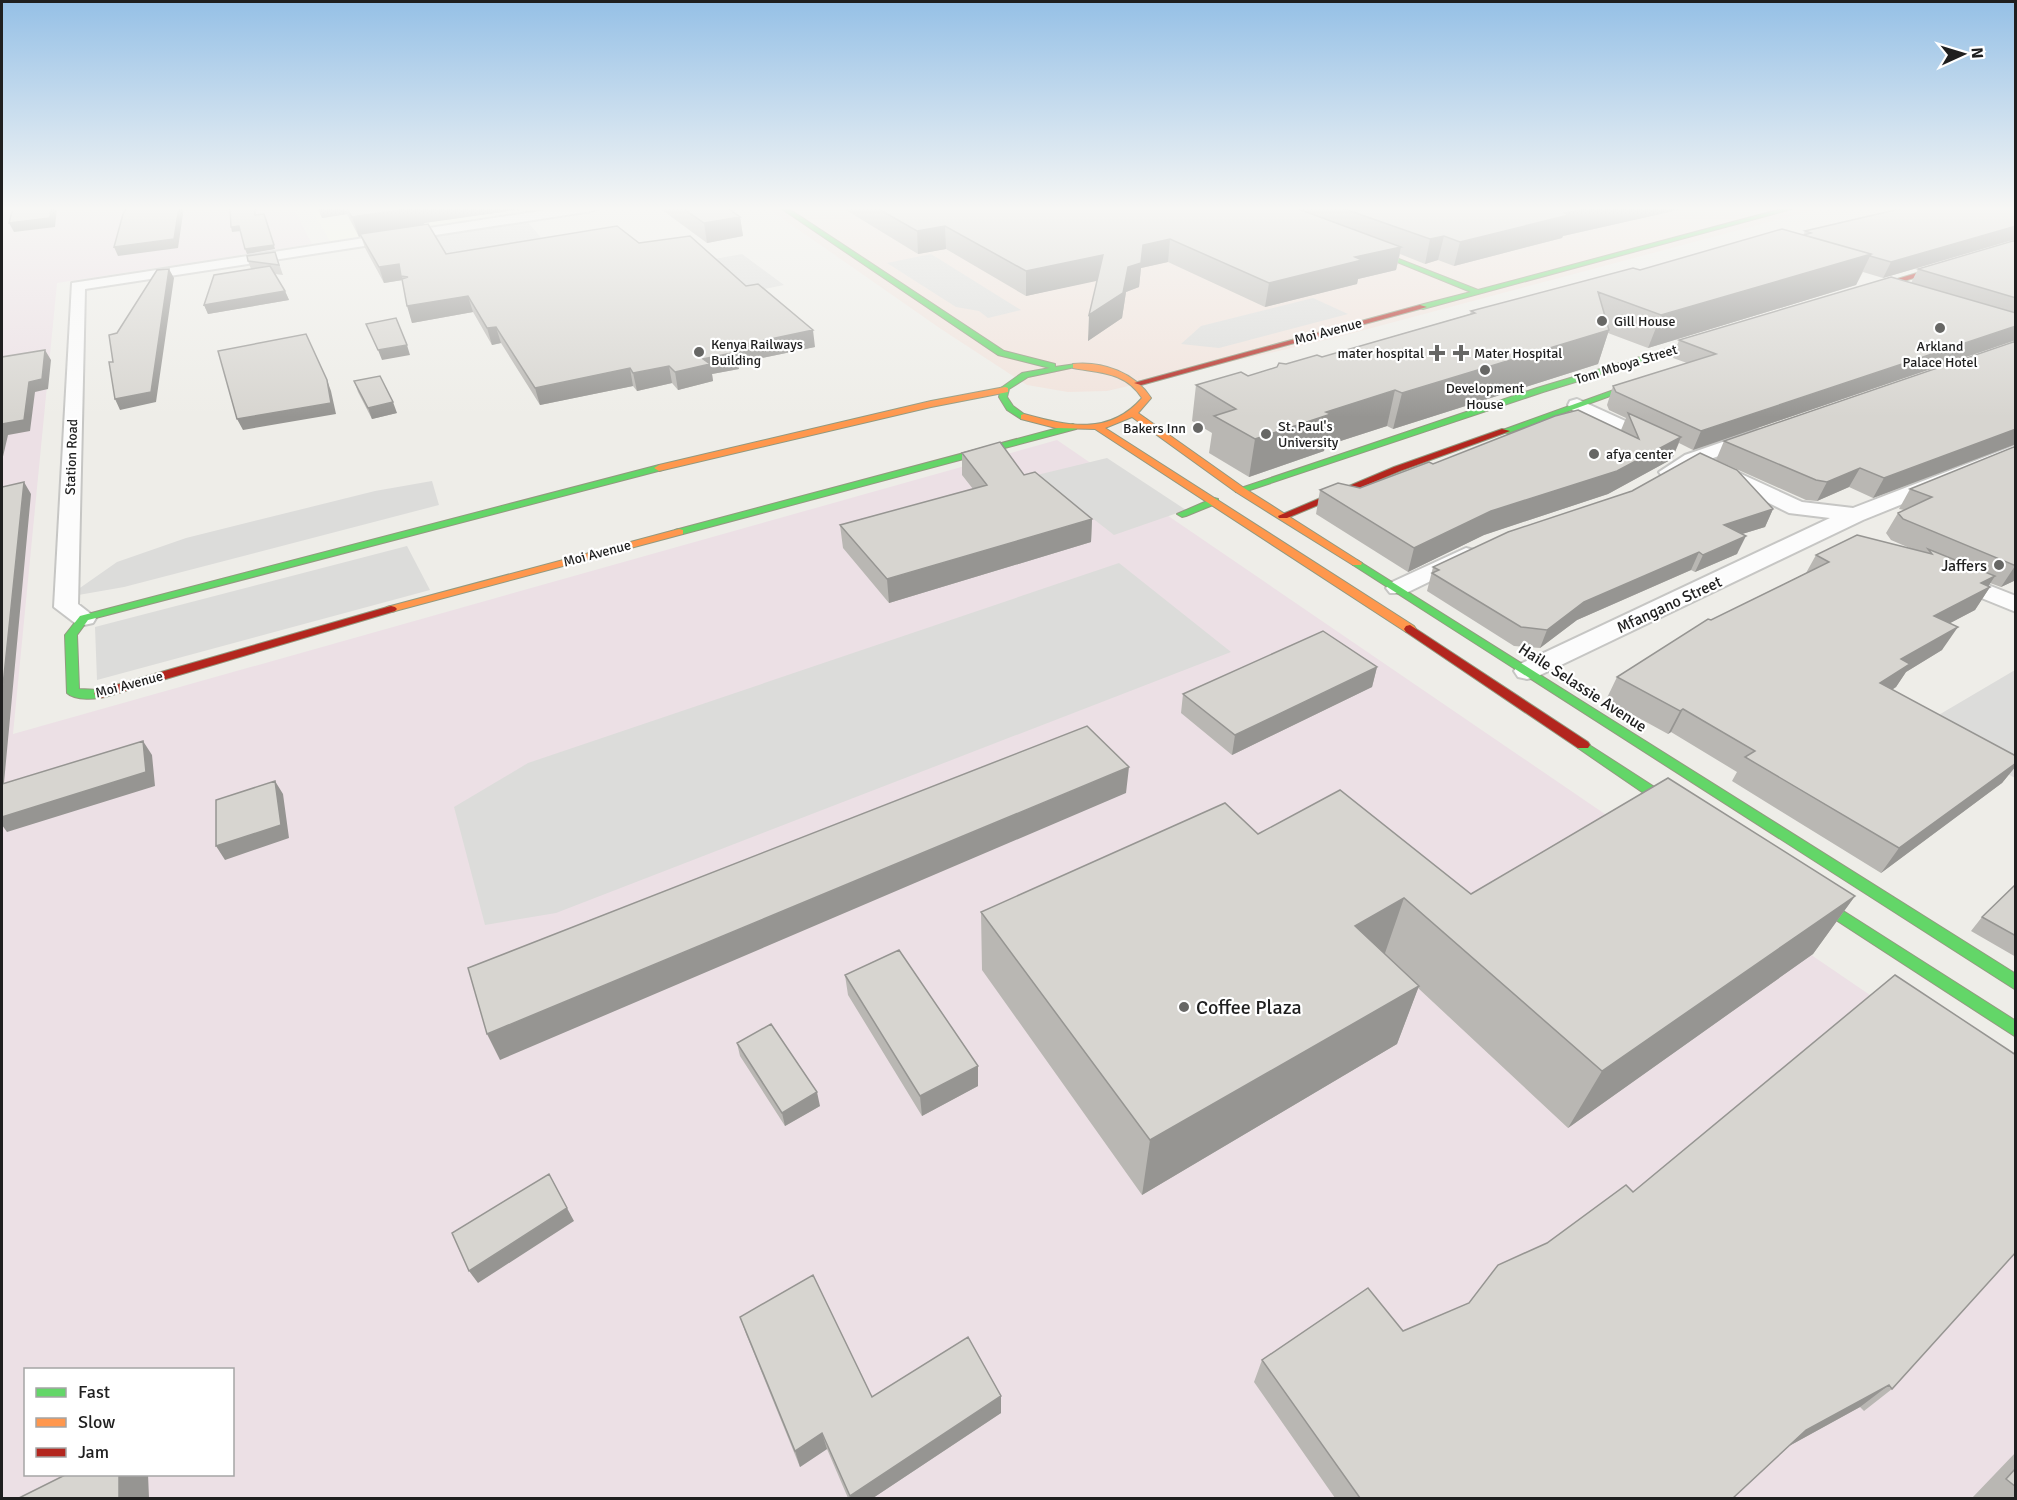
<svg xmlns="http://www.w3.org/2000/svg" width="2017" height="1500" font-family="Signika,sans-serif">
<rect width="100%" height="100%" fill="#eeede8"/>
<path fill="#f1e3dc" d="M766 207H1825L1338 337 1107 391 1068 392 1027 385 941 329Z"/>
<path fill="#ece0e5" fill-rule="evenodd" d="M2 207H293L312 244 57 283 13 734 1057 440 2015 1094V1498H2ZM26 1370H232V1474H26Z"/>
<path fill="#f4f7e4" d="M310 207H483L491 217 330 241Z"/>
<path fill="#dcdcda" d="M526 220 543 240 447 256 433 234Z
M742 254 784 285 726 297 687 264Z
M931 254 1021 310 988 318 979 311 956 307 887 263Z
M1313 298 1348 314 1219 348 1181 344 1201 326Z
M1107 458 1186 510 1114 535 1037 475Z
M432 481 439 505 124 587 67 597 117 562 186 538 375 491Z
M407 546 430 590 97 680 95 627Z
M1119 563 1231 652 556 913 485 925 454 807 528 763Z
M2015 670V778L1920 726Z"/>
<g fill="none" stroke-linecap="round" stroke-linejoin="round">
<defs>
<path id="street" d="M566 207H599L592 211 85 289 78 604 96 618 93 623 84 625 75 623 54 607 72 283Z
M1577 399 1665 439 1668 443 1665 447H1651L1570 409 1568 405 1570 401Z
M1757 430 1767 436 1764 440 1699 463 1676 476H1662L1659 472 1685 455Z
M2016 445V458L1863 520 1536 677 1527 679 1518 677 1514 671 1518 665 1830 518 1789 513 1712 475 1709 471 1712 467H1726L1802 502 1853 508Z
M1466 548 1474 550 1477 555 1474 560 1406 593H1390L1386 588 1390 583Z
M1950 570 2016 596V612L1942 582 1938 577 1942 572Z"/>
<path id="fast" d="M779 207H786L1004 351 1055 364V367L1076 364 1080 366 1028 377 1009 389 1007 397 1013 406 1028 417 1021 419 1007 410 999 397 1001 388 1022 373 1050 368 998 355Z
M1789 207H1799L1423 309 1419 307 1420 305 1471 292 1353 244 1358 243 1478 290Z
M1717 334 1724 336 1543 392 1244 492H1236L1235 490 1537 388Z
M1650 377 1657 379 1508 433 1500 431Z
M1073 424 1078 427 1076 429 683 534H675L674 532 675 530Z
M659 465 662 466V470L88 620 77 635 79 689 100 690 106 694C99 701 74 700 67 693L65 635 80 616Z
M1214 498 1218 499V503L1186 516 1182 517 1177 514Z
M1357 560 2016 974V990L1353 565 1352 563Z
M1583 741 1690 810 1692 814 1690 818H1680L1578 748 1576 745Z
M1804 886 2016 1021V1037L1799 896 1796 892 1799 888Z"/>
<path id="slow" d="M1073 364C1103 361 1135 373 1151 398L1138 413 1244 488 1362 563 1361 565H1353L1236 492 1132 417 1105 428 1414 626 1416 629 1414 632H1406L1095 429 1056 428 1021 419V415L1024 414C1068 426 1109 436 1142 398 1126 372 1100 373 1073 368Z
M1005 387 1008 388V392L931 407 659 471 654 468 659 465 931 401Z
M679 529 683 530V534L395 611 391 612 385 609 387 607Z"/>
<path id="jam" d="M2016 243V247L1858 295 1851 293Z
M1420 305 1427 307 1141 385 1134 383Z
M1502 429 1510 431 1400 471 1287 518H1279L1278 516 1394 467Z
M391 606 395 607 397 609 395 611 105 697 100 698 94 694 95 691Z
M1410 625 1588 742 1590 745 1588 748H1578L1406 632 1404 629 1406 626Z"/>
</defs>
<use href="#street" stroke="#c6c6c4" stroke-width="4"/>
<use href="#fast" stroke="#92997f" stroke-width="2"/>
<use href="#slow" stroke="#92997f" stroke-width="2"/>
<use href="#jam" stroke="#92997f" stroke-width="2"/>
<use href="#street" fill="#fcfcfc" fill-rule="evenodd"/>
<use href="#fast" fill="#63d668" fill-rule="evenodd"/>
<use href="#slow" fill="#ff974d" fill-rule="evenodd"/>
<use href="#jam" fill="#b3261e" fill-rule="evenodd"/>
</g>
<path fill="#b9b7b3" d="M317 207H537L424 223 446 254 639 243 815 347 738 363 739 369 712 374 713 381 678 390 672 383 637 391 633 386 540 405 501 343 492 345 473 312 412 323 402 280 384 283 365 248 361 236 359 237 347 214 322 218Z
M658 207H732L733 212 740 217 743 236 707 243Z
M841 207H1691L1563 236 1562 238 1454 266 1438 260 1425 264 1400 254 1396 270 1358 279 1357 284 1265 307 1168 262 1141 268 1139 287 1126 292 1122 318 1088 341 1097 280 1026 296 946 249 918 254Z
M2016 207V239L1883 278 1863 272 1856 285 1648 348 1608 333 1598 364 1393 429 1387 426 1325 446 1324 451 1249 477 1209 453 1212 433 1192 421 1196 385 1248 376 1286 364 1322 357 1470 314 1471 311 1640 270 1803 235 1805 231Z
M2016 240V340L1693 450 1679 443 1672 459 1608 494 1484 535 1408 572 1316 514 1320 490 1360 488 1433 464 1621 430 1626 418 1609 410 1607 405 1613 386 1687 363 1673 358 1679 340 1911 283 1918 269Z
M275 252 283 275 275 274 285 291 289 300 208 314 204 305 251 269 248 261Z
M2016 341V444L1873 498 1849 487 1817 501 1806 500 1716 460 1724 441Z
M354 381 397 413 372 419 358 392Z
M2016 446V580L2001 587 1990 583 1988 586 1990 587 1975 610 1950 623 1942 650 1906 672 1896 687 1892 690 2016 756V766L2002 783 1881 873 1732 781 1737 772 1671 732 1668 734 1606 700 1617 677 1711 620 1806 573 1816 555 1912 549 1891 540 1886 533 1898 513 1904 510 1899 509 1910 489Z
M962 453 1024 475 1092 519 1091 542 889 603 843 548 840 525 973 489 962 475Z
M1773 509 1765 527 1742 534 1737 554 1695 572 1691 570 1577 620 1540 648 1514 646 1427 591 1433 567Z
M1377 667 1372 687 1232 755 1181 713 1183 694Z
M1258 834 1471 894 1855 896 1813 954 1568 1128 1418 988 1397 1044 1142 1195 982 970 981 912Z
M2016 884V957L1971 931 1982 917Z
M845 975 978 1086 922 1116 848 995Z
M737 1043 820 1106 785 1126 740 1056Z
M1633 1192 1892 1389 1864 1411 1860 1407 1789 1446 1733 1498H1335L1254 1382 1262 1360 1403 1331 1469 1303 1547 1243Z
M740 1317 872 1397 1001 1396V1413L873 1498H848L827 1449 800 1467 746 1334Z
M2016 1452V1498H1972Z"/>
<path fill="#969592" d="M51 207H57L55 227 14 232 9 223Z
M179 207H184L178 248 118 256 114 247Z
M318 207H344L347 214 322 218Z
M418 207H537L424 223 425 226 360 234 361 236 359 237 352 217Z
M1595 207H1691L1563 236 1562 238 1454 266 1460 242 1565 213Z
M740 217 743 236 707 243 704 223Z
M266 218 275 249 247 254 245 249Z
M239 226 241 231 232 232 231 227Z
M945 226 946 249 918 254 917 231Z
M2016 226V239L1883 278 1891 262Z
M1444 236 1438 260 1425 264 1430 239Z
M1170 239 1168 262 1141 268 1139 287 1126 292 1122 318 1088 341 1089 315 1143 245Z
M1401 247 1396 270 1358 279 1357 284 1265 307 1269 283 1355 257Z
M1871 254 1856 285 1648 348 1661 315Z
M1103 255 1101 280 1026 296V271Z
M399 264 403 280 384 283 379 267Z
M169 269 174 278 156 402 120 410 115 399Z
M285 291 289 300 208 314 204 305Z
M468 296 473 312 412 323 407 306Z
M2016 326V340L1693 450 1701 431Z
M496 327 501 343 492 345 487 328Z
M813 330 815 347 738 363 739 369 712 374 713 381 678 390 675 372 703 359 732 347Z
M1609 330 1598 364 1393 429 1402 393Z
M407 345 410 355 382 360 378 350Z
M45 350 51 360 48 389 35 392 30 431 8 435 2 461V424L29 382Z
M669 366 672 383 637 391 633 373Z
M630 368 633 386 540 405 535 388Z
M327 380 331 391 336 414 243 430 237 419Z
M1395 390 1387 426 1325 446 1324 451 1249 477 1255 439 1326 412Z
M393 402 397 413 372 419 368 408Z
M2016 429V444L1873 498 1884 478Z
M1681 437 1672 459 1608 494 1484 535 1408 572 1414 548 1491 511Z
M1860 468 1849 487 1817 501 1827 482Z
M24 482 31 494 2 804V695Z
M1773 509 1765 527 1716 542 1724 525Z
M1092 519 1091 542 889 603 887 579Z
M1746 536 1737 554 1695 572 1703 555Z
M1699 552 1691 570 1577 620 1540 648 1547 630 1584 602Z
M2015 566 2016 580 2001 587Z
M1995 576 1986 590 1990 587 1975 610 1920 639 1934 616 1981 583Z
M1958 627 1942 650 1906 672 1896 687 1865 707 1880 683 1901 659Z
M1377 667 1372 687 1232 755 1235 735Z
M1683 709 1671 732 1668 734 1680 711Z
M143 741 152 755 155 786 7 832 2 825V817Z
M2016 763V766L2002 783 1881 873 1899 848Z
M1129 767 1126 793 500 1060 487 1034Z
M275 781 283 794 289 838 225 860 216 846Z
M1855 896 1813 954 1568 1128 1602 1071Z
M1404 898 1384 956 1355 926Z
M1419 986 1397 1044 1142 1195 1150 1140Z
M978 1066V1086L922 1116 920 1096Z
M817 1092 820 1106 785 1126 782 1113Z
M567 1208 574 1221 478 1283 469 1271Z
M1889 1385 1860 1407 1780 1451 1806 1430Z
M1001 1396V1413L873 1498H851L850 1496Z
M822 1433 827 1449 800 1467 795 1451Z
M119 1474H148L149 1498H119Z"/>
<path fill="#d7d5d0" stroke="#969592" stroke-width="1.5" d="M13 207H51L50 218 9 223Z
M128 207H179L174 239 114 247 123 214Z
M230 207H255V215L264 214 274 245 245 249 239 226 231 227Z
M346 207H419L352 217Z
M681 207H726L740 217 704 223Z
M875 207H1293L1401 247 1355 257 1362 260 1269 283 1170 239 1143 245 1141 263 1128 267 1123 293 1089 315 1103 255 1026 271 945 226 917 231Z
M1339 207H1595L1565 213 1569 215 1460 242 1444 236 1430 239Z
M1908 207H2016V226L1891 262 1870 256 1871 254 1804 235 1811 233 1805 231Z
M428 224 446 254 617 226 639 243 690 236 746 286 758 284 813 330 732 347 737 352 703 359 710 364 675 372 669 366 633 373 630 368 535 388 496 327 487 328 468 296 407 306 402 279 408 277 401 276 399 264 379 267 360 234Z
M1782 229 1871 254 1661 315 1598 292 1609 330 1402 393 1395 390 1326 412 1331 414 1255 439 1214 416 1236 409 1196 385 1241 372 1248 376 1277 367 1279 363 1286 364 1317 355 1322 357 1475 313 1471 311 1633 268 1640 270Z
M2016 240V298L1918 269Z
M275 252 279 265 248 261 247 256Z
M270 266 285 291 204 305 214 275Z
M169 269 151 392 115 399 109 362H113L109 335 117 333 157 270Z
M1891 277 2016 313V326L1701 431 1616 392 1613 386 1716 354 1679 340Z
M396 318 407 345 378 350 366 324Z
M306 334 327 380 331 403 237 419 218 351Z
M2016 341V429L1884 478 1860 468 1827 482 1816 480 1724 441Z
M45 350 42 379 29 382 24 420 2 424V357Z
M380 376 393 402 368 408 354 381Z
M1578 410 1639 439 1628 413 1681 437 1617 471 1491 511 1414 548 1320 490 1338 483 1360 488 1429 462 1433 464 1555 416Z
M1000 442 1024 475 1035 472 1092 519 887 579 840 525 987 485 962 453Z
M2016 446V566L1903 519 1898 513 1932 497 1910 489Z
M1700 453 1737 470 1773 509 1724 525 1746 536 1703 555 1699 552 1584 602 1547 630 1521 627 1432 573 1439 570 1433 567 1508 532 1632 491Z
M24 482 2 695V487Z
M1857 535 1932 554 1928 549 1995 576 1981 583 1990 587 1934 616 1958 627 1901 659 1910 664 1880 683 2016 756V763L1899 848 1745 757 1755 751 1683 709 1680 711 1617 677 1708 619 1711 620 1829 562 1816 555Z
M1323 631 1377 667 1235 735 1183 694Z
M1087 726 1129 767 487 1034 468 968Z
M143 741 146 772 2 817V784Z
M1668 778 1855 896 1602 1071 1404 898 1355 926 1419 986 1150 1140 981 912 1225 803 1258 834 1340 790 1471 894Z
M275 781 281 825 216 846V800Z
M2016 884V936L1982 917Z
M899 950 978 1066 920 1096 845 975Z
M1895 975 2016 1055V1252L1892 1389 1889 1385 1806 1430 1733 1498H1360L1262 1360 1368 1288 1403 1331 1469 1303 1498 1265 1547 1243 1626 1185 1633 1192Z
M771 1024 817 1092 782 1113 737 1043Z
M549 1174 567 1208 469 1271 452 1233Z
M813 1275 872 1397 968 1337 1001 1396 850 1496 822 1433 795 1451 740 1317Z
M2016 1468V1487L2006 1479Z
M67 1474H119V1498H19Z"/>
<linearGradient id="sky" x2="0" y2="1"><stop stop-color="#95c0e6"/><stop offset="0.5" stop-color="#f7f7f5"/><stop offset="1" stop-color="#f7f7f5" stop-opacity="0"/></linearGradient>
<rect width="2017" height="417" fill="url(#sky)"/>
<g fill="#676765" stroke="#fff" stroke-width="2">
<circle cx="1602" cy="321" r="6"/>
<circle cx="1940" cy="328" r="6"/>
<circle cx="699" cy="352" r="6"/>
<path d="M1434 344h6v6h6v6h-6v6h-6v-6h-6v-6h6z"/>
<path d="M1458 344h6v6h6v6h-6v6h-6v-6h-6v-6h6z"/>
<circle cx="1485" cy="370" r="6"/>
<circle cx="1198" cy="428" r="6"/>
<circle cx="1266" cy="434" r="6"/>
<circle cx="1594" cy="454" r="6"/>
<circle cx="1999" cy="565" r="6"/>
<circle cx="1184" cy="1007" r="6"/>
</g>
<g text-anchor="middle" stroke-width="4.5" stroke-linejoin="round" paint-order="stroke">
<g font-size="14" fill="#1f1f1f" stroke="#fff" text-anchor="start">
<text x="1614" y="326">Gill House</text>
<text x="711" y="349">Kenya Railways<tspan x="711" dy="16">Building</tspan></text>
<text x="1940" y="351" text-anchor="middle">Arkland<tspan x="1940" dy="16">Palace Hotel</tspan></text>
<text x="1424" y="358" text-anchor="end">mater hospital</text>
<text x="1474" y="358">Mater Hospital</text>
<text x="1485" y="393" text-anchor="middle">Development<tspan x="1485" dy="16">House</tspan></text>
<text x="1278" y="431">St. Paul's<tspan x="1278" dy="16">University</tspan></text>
<text x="1186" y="433" text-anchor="end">Bakers Inn</text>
<text x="1606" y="459">afya center</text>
</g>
<g font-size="14" fill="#1f1f1f" stroke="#fff">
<text transform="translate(1328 331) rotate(-15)" y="5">Moi Avenue</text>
<text transform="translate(1626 364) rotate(-17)" y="5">Tom Mboya Street</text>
<text transform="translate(71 457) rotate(-88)" y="5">Station Road</text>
<text transform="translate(597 553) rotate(-15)" y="5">Moi Avenue</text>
<text transform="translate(129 684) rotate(-15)" y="5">Moi Avenue</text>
</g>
<g font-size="16" fill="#1f1f1f" stroke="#fff" text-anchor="end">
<text x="1987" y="571">Jaffers</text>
</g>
<g font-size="16" fill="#1f1f1f" stroke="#fff">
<text transform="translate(1669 604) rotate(-25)" y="6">Mfangano Street</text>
<text transform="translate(1583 687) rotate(33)" y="6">Haile Selassie Avenue</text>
</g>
<g font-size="20" fill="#1f1f1f" stroke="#fff" text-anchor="start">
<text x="1196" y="1014">Coffee Plaza</text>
</g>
</g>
<rect width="2017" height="1500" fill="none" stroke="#1f1f1f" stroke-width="6"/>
<rect x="24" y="1368" width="210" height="108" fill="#ffffff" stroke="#a5a5a5" stroke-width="1.5"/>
<rect x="36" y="1388" width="30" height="9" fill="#63d668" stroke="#a5a5a5" stroke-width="1.5"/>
<text x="78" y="1398" font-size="18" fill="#1f1f1f">Fast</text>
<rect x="36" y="1418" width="30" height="9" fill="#ff974d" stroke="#a5a5a5" stroke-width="1.5"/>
<text x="78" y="1428" font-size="18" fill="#1f1f1f">Slow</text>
<rect x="36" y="1448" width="30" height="9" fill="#b3261e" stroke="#a5a5a5" stroke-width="1.5"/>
<text x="78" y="1458" font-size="18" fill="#1f1f1f">Jam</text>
<g transform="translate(1963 54) rotate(86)" stroke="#ffffff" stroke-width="4.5" paint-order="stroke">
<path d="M0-4.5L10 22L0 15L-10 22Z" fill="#1f1f1f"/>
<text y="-9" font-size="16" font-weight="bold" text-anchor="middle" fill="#1f1f1f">N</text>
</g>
</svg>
